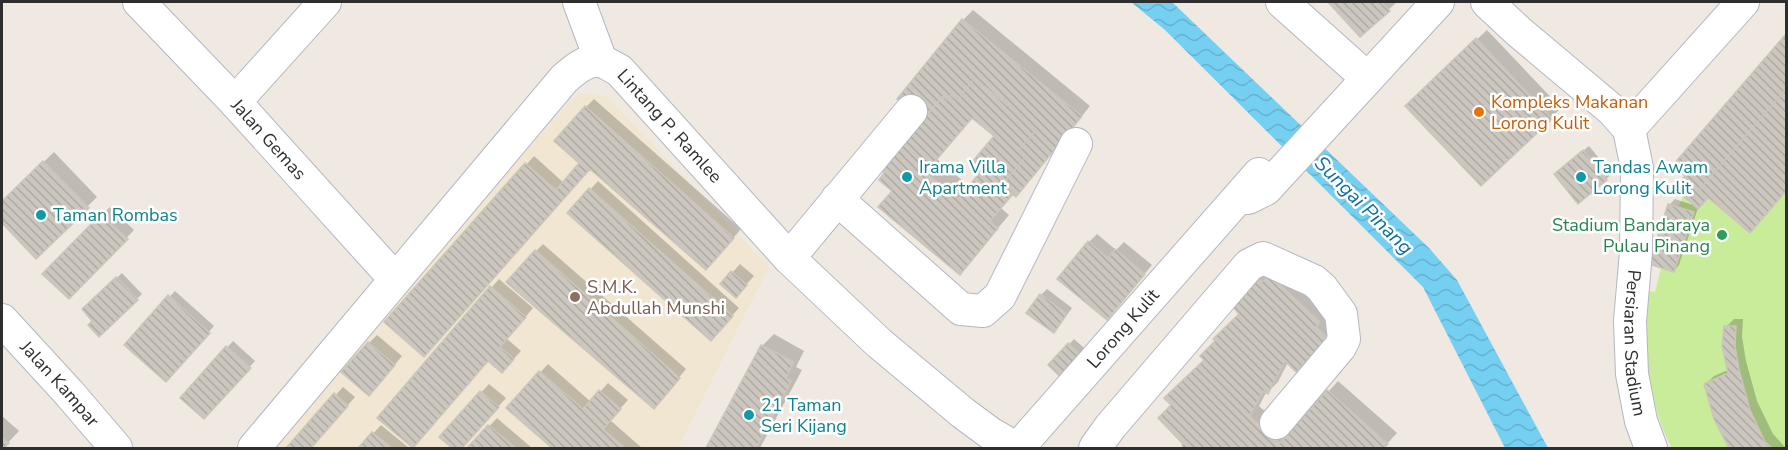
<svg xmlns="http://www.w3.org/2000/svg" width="1788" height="450" font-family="'Nunito Sans',sans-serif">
<defs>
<pattern id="water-waves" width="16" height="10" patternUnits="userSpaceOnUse" patternTransform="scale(1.5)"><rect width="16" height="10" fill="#75cff0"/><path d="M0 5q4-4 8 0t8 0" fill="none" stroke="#66b2ce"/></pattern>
<pattern id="building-back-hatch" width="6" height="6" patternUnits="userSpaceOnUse" patternTransform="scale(1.5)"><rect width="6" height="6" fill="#cbc7bf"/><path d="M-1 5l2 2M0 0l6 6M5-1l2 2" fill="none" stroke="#afaba4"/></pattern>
</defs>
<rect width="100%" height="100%" fill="#efe9e1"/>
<path fill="#f0e6d1" d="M578 93 607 96 769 267 678 448H271L368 328Z"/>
<path fill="#c9ec9a" d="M1786 34V448H1672C1646 401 1646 343 1642 290L1655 292 1661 268 1649 264 1668 204 1678 207 1683 197 1674 188 1685 175 1673 165Z"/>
<path fill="url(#water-waves)" d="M1131 2H1172L1429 248 1457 280 1548 448H1505L1423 287 1165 30Z"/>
<path fill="#0003" fill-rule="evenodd" d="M1330 2H1397L1360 35Z
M973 10 1090 106 1026 185 1016 195 1014 193 1001 208 1009 215 960 273 894 190 931 113 899 99 963 20ZM973 117 996 136 980 175 970 187 937 159Z
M1487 30 1561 108 1481 184 1417 96Z
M1786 36V191L1760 222 1709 196 1698 208 1679 265 1674 271 1651 263 1670 204 1675 199 1696 206 1687 175 1675 165Z
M594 99 741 229 714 260 591 167 386 322 534 156 564 183 582 163 586 107Z
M1589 146 1612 174 1606 179 1562 168Z
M54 152 97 197 36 257 2 220V203Z
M598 181 739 308 718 331 569 213Z
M110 207 134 230 69 297 45 274Z
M1097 234 1116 250 1124 242 1152 265 1114 310 1089 242Z
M543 244 686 369 661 399 536 251Z
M740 264 754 276 743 288 722 284Z
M1279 266 1329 312 1336 327 1306 360 1288 362 1278 382 1268 392 1267 391 1259 406 1290 434 1338 381 1397 433 1383 448H1185L1173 405 1241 313 1254 275Z
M122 273 142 294 99 335 94 320 84 309Z
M499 279 533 308 507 339 521 351 510 363 489 360 379 418Z
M1047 289 1072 308 1059 325 1041 295Z
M175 291 214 326 171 374 126 344Z
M1734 319H1743L1742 337 1746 361 1757 401 1773 434 1786 448H1730L1729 447 1706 384 1714 376 1728 370 1726 327Z
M774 334 804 351 796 367 802 370 760 448H708L762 346Z
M377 335 402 356 377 386 369 343Z
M1074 339 1091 354 1050 365Z
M233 341 255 361 209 412 182 398Z
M548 364 591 402 608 383 628 400 610 420 642 448H554L508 408Z
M489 384 506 398 461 448H454L441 437Z
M343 387 355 397 311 448H288Z
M2 416 19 431 3 448H2Z
M497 418 532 448H469Z
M381 425 409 448H360Z"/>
<path fill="url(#building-back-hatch)" stroke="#cbc5ba" stroke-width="1.5" fill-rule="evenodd" d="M1328 2H1381L1390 11 1360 37Z
M962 19 1082 116 1016 197 1002 185 1025 158 1018 151 1036 130 975 78 957 100 951 95 947 100 943 96 922 120 897 99Z
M1786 34V89L1699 190 1708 198 1698 209 1674 188 1685 176 1673 165Z
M1476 38 1552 119 1481 186 1405 106Z
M975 78 1036 130 1018 151 1025 158 1002 185 1013 194 990 221 998 228 960 275 878 207 892 191 879 180 884 173 881 170 943 96 947 100 951 95 957 100ZM972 118 994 136 972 162V170L978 175 958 199 926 172Z
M1786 89V191L1750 233 1699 190Z
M585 106 734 238 706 270 590 169 424 357 384 322 525 163 556 190 579 163 554 141Z
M1583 150 1607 180 1578 204 1554 174Z
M43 161 89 208 36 259 2 223V201Z
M589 188 733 316 711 341 567 213Z
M1668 204 1694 212 1674 272 1649 264Z
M101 214 128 239 69 299 42 274Z
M1088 241 1108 258 1115 249 1145 274 1107 320 1057 279Z
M535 250 680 378 654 409 506 282Z
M731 271 747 285 736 298 720 284Z
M1253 274 1262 282 1269 274 1320 322 1316 327 1328 338 1296 372 1285 361 1268 394 1263 391 1250 416 1280 443 1327 390 1388 444 1384 448H1183L1182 443 1158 418 1171 405 1164 398 1204 360 1200 356 1215 341 1213 339 1239 314 1233 307Z
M116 277 138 300 99 337 88 325 92 321 82 309Z
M490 286 526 317 500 347 514 359 502 373 488 361 413 448 377 418Z
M1040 294 1067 314 1054 333 1026 313Z
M168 295 210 333 166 382 124 345Z
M1724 326H1736L1735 346 1739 370 1750 410 1765 442 1772 448H1729L1714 419 1704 384 1728 373 1722 346Z
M368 342 395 365 369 396 341 372Z
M1068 343 1086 360 1066 382 1048 365Z
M761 345 794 362 786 378 791 381 756 448H706Z
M226 346 251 368 204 419 180 398Z
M539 371 583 409 599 390 621 409 603 429 625 448H552L506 408Z
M480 391 499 407 462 448H452L439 437Z
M334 393 348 406 311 448H286Z
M488 425 516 448H467Z
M372 432 392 448H358Z
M2 437 9 443 4 448H2Z"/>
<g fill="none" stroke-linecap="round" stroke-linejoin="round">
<defs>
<g id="minor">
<path id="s1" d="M139 2 235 102 395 279"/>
<path d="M579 2 601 61"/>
<path d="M1282 2 1367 78"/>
<path id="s2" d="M1487 2 1518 31 1612 110 1629 129 1637 168 1636 252 1630 321 1632 374 1641 421 1651 448"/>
<path d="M235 102 325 2"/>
<path d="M1629 129 1743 2"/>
<path d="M1248 198 1266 189 1438 2"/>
<path d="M837 199 961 309 983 311 1000 296 1076 144"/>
<path d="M789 258 911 111"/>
<path id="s3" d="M2 320 69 393 116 448"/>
<path id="s4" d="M254 448 564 79C573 71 586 59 600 61 606 62 614 68 619 70L789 258 879 343 963 413 990 433 1016 448"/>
<path id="s5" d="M1018 448 1259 174"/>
<path d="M1095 448 1110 427 1249 265 1263 258 1314 281 1322 288 1341 314 1344 339 1340 347 1276 423"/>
</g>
</defs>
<use href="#minor" stroke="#b4b7c1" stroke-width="34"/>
<use href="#minor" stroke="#fff" stroke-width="32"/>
</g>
<circle fill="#e8710a" stroke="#fff" stroke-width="2" cx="1479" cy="112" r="6"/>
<g fill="#0f9aa8" stroke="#fff" stroke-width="2">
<circle cx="907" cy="177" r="6"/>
<circle cx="1581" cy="177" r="6"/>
<circle cx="41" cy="215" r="6"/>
<circle cx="749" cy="415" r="6"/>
</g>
<circle fill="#2e9e5b" stroke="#fff" stroke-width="2" cx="1722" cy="235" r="6"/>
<circle fill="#8d6e63" stroke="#fff" stroke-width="2" cx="575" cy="297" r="6"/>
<g text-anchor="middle" stroke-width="5" stroke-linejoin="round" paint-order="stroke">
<g font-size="18" fill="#c56008" stroke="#fff" text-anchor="start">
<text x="1491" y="108">Kompleks Makanan<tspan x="1491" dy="21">Lorong Kulit</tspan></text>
</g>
<g font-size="18" fill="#2e2e2e" stroke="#fff">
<text dy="6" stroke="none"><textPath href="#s4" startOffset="620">Lintang P. Ramlee</textPath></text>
<text dy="6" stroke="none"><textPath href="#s1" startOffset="189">Jalan Gemas</textPath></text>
<text dy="6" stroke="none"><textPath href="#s5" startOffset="159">Lorong Kulit</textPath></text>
<text dy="6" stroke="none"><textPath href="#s2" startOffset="406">Persiaran Stadium</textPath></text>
<text dy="6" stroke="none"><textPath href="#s3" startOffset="86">Jalan Kampar</textPath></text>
</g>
<g font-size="18" fill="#0d838f" stroke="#fff" text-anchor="start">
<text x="919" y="173">Irama Villa<tspan x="919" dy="21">Apartment</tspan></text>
<text x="1593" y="173">Tandas Awam<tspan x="1593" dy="21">Lorong Kulit</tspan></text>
<text x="53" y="221">Taman Rombas</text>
<text x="761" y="411">21 Taman<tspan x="761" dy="21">Seri Kijang</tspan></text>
</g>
<g font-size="18" fill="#27864d" stroke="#fff" text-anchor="end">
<text x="1710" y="231">Stadium Bandaraya<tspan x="1710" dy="21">Pulau Pinang</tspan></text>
</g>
<g font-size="18" fill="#785e54" stroke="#fff" text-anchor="start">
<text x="587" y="293">S.M.K.<tspan x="587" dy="21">Abdullah Munshi</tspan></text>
</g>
<g font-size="20" font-style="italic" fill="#0d6fa3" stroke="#fff">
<text transform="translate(1364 205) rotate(45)" y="7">Sungai Pinang</text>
</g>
</g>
<rect width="1788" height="450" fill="none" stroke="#2e2e2e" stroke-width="6"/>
</svg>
